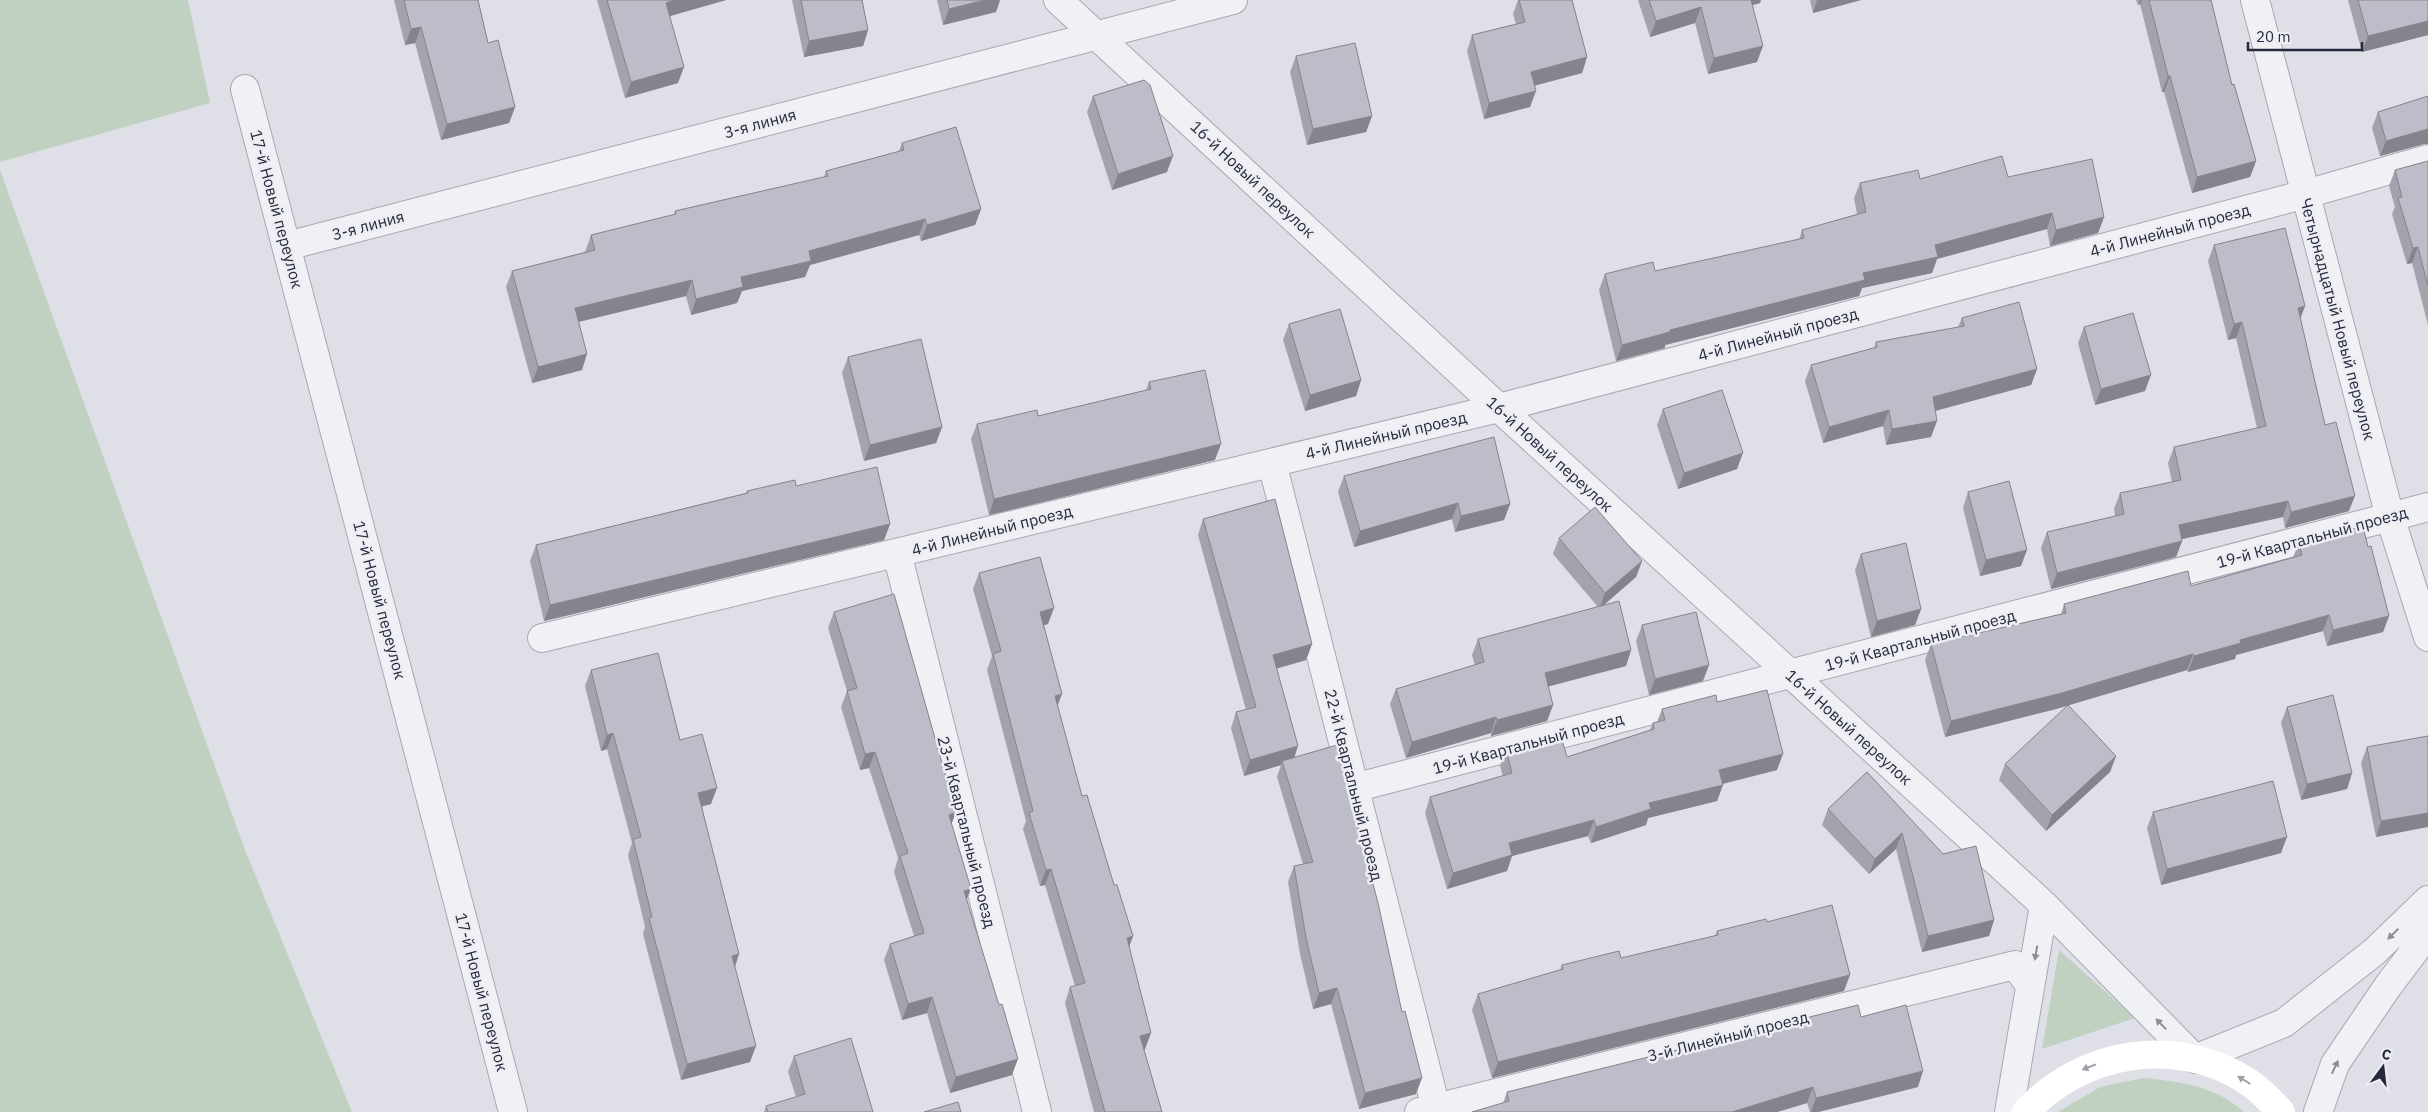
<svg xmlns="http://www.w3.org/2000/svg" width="2428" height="1112" font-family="'IBM Plex Sans',sans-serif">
<rect width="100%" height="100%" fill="#dedfe7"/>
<path fill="#c0d0c1" d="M0 0H188L210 103 0 162Z
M0 170 245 850 352 1112H0Z
M2059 950 2135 1018 2042 1049Z
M2144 1078C2182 1082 2215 1086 2244 1112H2058L2100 1087Z"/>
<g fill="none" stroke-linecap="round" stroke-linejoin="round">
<defs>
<path id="minor" d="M245 89 513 1112
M287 246 1233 0
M1272 463 1436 1108
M897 553 1037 1112
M542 638 1499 408 2306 194 2428 159
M1354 788 2428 507
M1419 1112 2015 965 2030 985"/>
<path id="tertiary" d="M1058 0 1499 408 2044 905 2195 1059 2284 1023 2374 952 2428 900
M2255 0 2390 517 2428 637
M2009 1112 2044 905
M2318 1112 2335 1064 2388 986 2428 933"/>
</defs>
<use href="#minor" stroke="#a7a8b4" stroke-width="30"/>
<use href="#tertiary" stroke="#a7a8b4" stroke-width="30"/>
<use href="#minor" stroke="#f0f1f5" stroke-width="28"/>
<use href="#tertiary" stroke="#f0f1f5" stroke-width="28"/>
<path stroke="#fff" stroke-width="28" d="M2026 1112C2082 1051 2176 1035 2247 1081 2259 1089 2271 1101 2281 1112"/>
</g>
<path fill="#a2a3ad" d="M394 0H478L488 43 515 107 509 123 441 140 415 43 405 45Z
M597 0H726L669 16 678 83 625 98Z
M792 0H862L868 30 863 46 804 57Z
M937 0H1000L996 12 943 25Z
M1518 0H1572L1587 57 1582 73 1534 86 1530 107 1484 119 1467 51 1472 35 1516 24 1513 14Z
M1638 0H1761L1760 3 1752 5 1757 62 1708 74 1695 23 1650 37Z
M1810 0H1861L1813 13Z
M2136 0H2211L2232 85 2256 161 2250 177 2192 193 2164 92H2162L2140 4 2138 5Z
M2348 0H2428V35L2362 52Z
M1296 56 1372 116 1366 132 1307 145 1290 72Z
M1093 96 1167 172 1112 190 1087 112Z
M2428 96V144H2424L2380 156 2372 128 2378 112Z
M902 143 981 209 975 225 921 241 919 235 810 265 805 277 742 291 737 303 691 315 686 296 579 322 582 370 532 383 506 287 512 271 585 252 591 235 674 215 675 211 824 177 826 171 899 151Z
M2428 161V325L2412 263 2407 264 2392 214 2395 207 2389 186 2395 170Z
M2008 177 2104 217 2098 233 2050 246 2047 229 1937 259 1932 273 1862 288 1859 296 1665 345V348L1616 361 1599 290 1605 274 1655 271 1799 240 1802 230 1857 214 1854 198 1860 183 1920 179Z
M2214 245 2305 306 2300 318 2325 425 2349 511 2285 528 2283 517 2182 539V541L2176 557 2051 589 2041 548 2047 532 2115 516 2114 509 2120 493 2172 482 2168 463 2174 447 2257 428 2236 338 2228 340 2208 261Z
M1962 318 2037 369 2031 385 1935 411 1931 437 1886 445 1883 426 1823 443 1805 381 1811 365 1874 348 1876 342 1958 327Z
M1289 324 1361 380 1356 396 1305 411 1283 340Z
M2084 327 2145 391 2095 405 2078 343Z
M848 357 942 427 936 443 864 461 842 373Z
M1149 382 1215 460 989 515 971 439 977 424 1038 416 1146 390Z
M1663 409 1737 469 1678 489 1657 425Z
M1344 476 1510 504 1504 520 1455 532 1452 519 1354 547 1338 492Z
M796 486 890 524 884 540 544 621 530 561 536 545 746 493 747 491Z
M1968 492 2021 566 1980 576 1963 508Z
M1203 519 1312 644 1306 660 1276 669 1294 758 1416 1094 1359 1109 1331 1004 1313 1009 1300 954 1288 882 1294 866 1303 864 1277 777 1281 765 1244 776 1231 728 1236 712 1246 710 1198 535Z
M1559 538 1642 561 1636 577 1603 606 1631 650 1626 666 1548 686 1553 705 1547 721 1491 736V733L1406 758 1390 704 1396 689 1475 665 1472 655 1478 639 1598 607 1553 554Z
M2299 543 2368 547 2389 616 2383 632 2327 646 2323 631 2236 655 2235 659 2188 672 2187 670 2056 709 1945 737 1925 660 1931 644 2061 614 2064 604 2191 586 2293 557Z
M1861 554 1921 609 1915 625 1871 637 1855 570Z
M979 573 1048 624 1044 625 1057 706 1082 796 1133 936 1129 947 1145 1049 1144 1050 1162 1112H1094L1065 1003 1070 987 1075 986 1045 885 1040 886 1023 829 1026 821 987 670 992 656 973 589Z
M834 612 956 812 951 824 967 901 1012 1075 950 1093 927 1013 902 1020 884 960 890 944 914 936 894 872 898 858 869 768 860 770 841 707 847 691 828 628Z
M1642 625 1703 681 1649 695 1636 641Z
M591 670 680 740 711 804 702 806 735 967 750 1062 681 1080 643 934 645 927 628 855 632 843 607 749 601 751 585 686Z
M1717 702 1777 770 1723 784 1717 801 1648 818 1646 825 1591 843 1588 836 1512 856 1507 871 1447 889 1425 813 1430 797 1503 776 1500 766 1506 750 1567 757 1650 730 1653 723 1657 722 1662 709Z
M2287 707 2352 773 2347 789 2301 800 2281 723Z
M2428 736 2376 837 2361 763 2367 747Z
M2116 756 2110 772 2046 831 1999 780 2005 764Z
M1867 772 1994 920 1989 936 1922 952 1896 849 1869 874 1822 825 1828 809Z
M2153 812 2281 853 2161 885 2147 828Z
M1767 922 1844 991 1492 1078 1472 1010 1478 994 1560 970 1562 965 1621 958 1715 936 1717 931Z
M1861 1017 1918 1087 1818 1112H1810L1807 1103 1777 1112H1472L1503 1103 1507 1092Z
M794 1056 873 1112H764L766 1106 796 1097 788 1072Z"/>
<path fill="#84848d" d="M675 0H726L660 19 666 3Z
M985 0H1000L996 12 943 25 949 9Z
M1746 0H1761L1760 3 1743 8Z
M1817 0H1861L1813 13Z
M2140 0H2142L2140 4 2138 5Z
M1701 7 1695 23 1650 37 1656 21Z
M2428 21V35L2362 52 2368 36Z
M421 27 415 43 405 45 411 29Z
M868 30 863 46 804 57 809 41Z
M1763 46 1757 62 1708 74 1714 58Z
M1587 57 1582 73 1525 88 1531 72Z
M684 67 678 83 625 98 631 82Z
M2168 76H2170L2164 92H2162Z
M1536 91 1530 107 1484 119 1489 103Z
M515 107 509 123 441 140 447 124Z
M1372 116 1366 132 1307 145 1313 129Z
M2428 129V144H2424L2380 156 2386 141Z
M1173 156 1167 172 1112 190 1118 174Z
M2256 161 2250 177 2192 193 2197 177Z
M981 209 975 225 921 241 927 225Z
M2052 213 2047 229 1937 259 1932 273 1862 288 1859 296 1665 345V348L1616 361 1622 345 1670 330 1863 273 1935 245Z
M2104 217 2098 233 2050 246 2056 230Z
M925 219 919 235 810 265 805 277 742 291 737 303 691 315 696 299 741 277 809 251Z
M2418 247 2412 263 2407 264 2413 248Z
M692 280 686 296 569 324 575 308Z
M2305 306 2299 322 2298 308Z
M2242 322 2236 338 2228 340 2234 324Z
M587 354 582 370 532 383 538 367Z
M2037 369 2031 385 1927 413 1933 397Z
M2151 375 2145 391 2095 405 2101 389Z
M1361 380 1356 396 1305 411 1310 395Z
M1889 410 1883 426 1823 443 1829 427Z
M1937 421 1931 437 1886 445 1892 429Z
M942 427 936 443 864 461 870 445Z
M1221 444 1215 460 989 515 994 499Z
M1743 453 1737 469 1678 489 1684 473Z
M2355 496 2349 511 2285 528 2291 512Z
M2288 501 2283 517 2173 541 2179 525Z
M1458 503 1452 519 1354 547 1360 531Z
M1510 504 1504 520 1455 532 1461 516Z
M890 524 884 540 544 621 550 605Z
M2182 541 2176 557 2051 589 2057 573Z
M2027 550 2021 566 1980 576 1986 560Z
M1642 561 1636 577 1599 609 1605 593Z
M1054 608 1048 624 1034 628 1040 612Z
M1921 609 1915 625 1871 637 1877 621Z
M2329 615 2323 631 2236 655 2235 659 2188 672 2194 656 2240 640Z
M2389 616 2383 632 2327 646 2333 630Z
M1312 644 1306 660 1267 671 1273 655Z
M1631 650 1626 666 1539 689 1545 673Z
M2193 654 2187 670 2056 709 1945 737 1951 721Z
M1709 665 1703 681 1649 695 1655 679Z
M1062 694 1056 710 1055 696Z
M1553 705 1547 721 1491 736 1497 720Z
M1496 717 1491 733 1406 758 1412 742Z
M613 733 607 749 601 751 607 735Z
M1298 746 1293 762 1282 761 1281 765 1244 776 1250 760Z
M875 752 869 768 860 770 865 754Z
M1783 754 1777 770 1713 786 1719 770Z
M2116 756 2110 772 2046 831 2052 815Z
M2352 773 2347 789 2301 800 2307 784Z
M1723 785 1717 801 1648 818 1646 825 1591 843 1596 827 1649 803Z
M717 788 711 804 693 809 698 793Z
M956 812 950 828 949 815Z
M2428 813V827L2376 837 2381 821Z
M1594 820 1588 836 1512 856 1507 871 1447 889 1453 873 1509 843Z
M1902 833 1896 849 1869 874 1875 859Z
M2287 837 2281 853 2161 885 2167 869Z
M1051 869 1045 885 1040 886 1046 870Z
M971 889 965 904 964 891Z
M1994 920 1989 936 1922 952 1928 936Z
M1133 936 1127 952V938Z
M739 954 734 970 732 956Z
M1850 975 1844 991 1492 1078 1498 1062Z
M1337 988 1331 1004 1313 1009 1319 993Z
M932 997 927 1013 902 1020 908 1004Z
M1151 1033 1145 1049 1134 1052 1140 1036Z
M756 1046 750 1062 681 1080 687 1064Z
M1018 1059 1012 1075 950 1093 956 1077Z
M1923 1071 1918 1087 1818 1112H1811L1816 1098Z
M1422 1078 1416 1094 1359 1109 1365 1093Z
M1813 1087 1807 1103 1777 1112H1732Z"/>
<path fill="#bcbdc9" stroke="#84848d" d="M404 0H478L488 43 498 40 515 107 447 124 421 27 411 29Z
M607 0H675L666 3 684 67 631 82Z
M801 0H862L868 30 809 41Z
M947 0H985L949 9Z
M1519 0H1572L1587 57 1531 72 1536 91 1489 103 1472 35 1525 22Z
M1649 0H1751L1763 46 1714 58 1701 7 1656 21Z
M2149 0H2211L2232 85 2234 84 2256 161 2197 177 2170 76H2168Z
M2358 0H2428V21L2368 36Z
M1355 43 1372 116 1313 129 1296 56Z
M1144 80 1150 85 1173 156 1118 174 1093 96Z
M2428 96V129L2386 141 2378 112Z
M956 127 981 209 927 225 925 219 809 251 811 261 741 277 743 287 696 299 692 280 575 308 587 354 538 367 512 271 595 250 591 235 676 214 675 211 828 176 826 171 904 150 902 143Z
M2002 156 2008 177 2092 159 2104 217 2056 230 2052 213 1935 245 1938 257 1863 273 1865 280 1670 330V332L1622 345 1605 274 1653 262 1655 271 1804 238 1802 230 1866 212 1860 183 1918 170 1920 179Z
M2428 161V286L2418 247 2413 248 2398 198 2402 197 2395 170Z
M2285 228 2305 306 2298 308 2325 425 2336 422 2355 496 2291 512 2288 501 2179 525 2182 541 2057 573 2047 532 2124 514 2120 493 2181 480 2174 447 2266 426 2242 322 2234 324 2214 245Z
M2019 302 2037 369 1933 397 1937 421 1892 429 1889 410 1829 427 1811 365 1877 347 1876 342 1964 326 1962 318Z
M1340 309 1361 380 1310 395 1289 324Z
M2133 313 2151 375 2101 389 2084 327Z
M921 339 942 427 870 445 848 357Z
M1205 370 1221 444 994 499 977 424 1037 410 1038 416 1151 389 1149 382Z
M1722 390 1743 453 1684 473 1663 409Z
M1494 437 1510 504 1461 516 1458 503 1360 531 1344 476Z
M877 467 890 524 550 605 536 545 748 493 747 491 795 480 796 486Z
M2009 481 2027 550 1986 560 1968 492Z
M1275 499 1312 644 1273 655 1298 746 1250 760 1236 712 1256 707 1203 519Z
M1595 507 1642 561 1605 593 1559 538Z
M2363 526 2368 547 2371 546 2389 616 2333 630 2329 615 2240 640 2241 643 2194 656 2193 654 2062 693 1951 721 1931 644 2066 613 2064 604 2188 571 2191 586 2302 555 2299 543Z
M1906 543 1921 609 1877 621 1861 554Z
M1040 557 1054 608 1040 612 1062 694 1055 696 1082 796 1087 795 1114 885H1117L1133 936 1127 938 1151 1033 1140 1036 1162 1112H1105L1070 987 1085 983 1051 869 1046 870 1029 813 1033 811 993 654 1001 651 979 573Z
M894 594 956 812 949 815 971 889 964 891 999 1005 1002 1004 1018 1059 956 1077 932 997 908 1004 890 944 924 933 900 856 908 853 875 752 865 754 847 691 857 688 834 612Z
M1619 601 1631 650 1545 673 1553 705 1497 720 1496 717 1412 742 1396 689 1484 662 1478 639Z
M1696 612 1709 665 1655 679 1642 625Z
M658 653 680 740 702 734 717 788 698 793 739 954 732 956 756 1046 687 1064 649 918 652 917 633 839 641 837 613 733 607 735 591 670Z
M1767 690 1783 754 1719 770 1723 785 1649 803 1651 809 1596 827 1594 820 1509 843 1512 855 1453 873 1430 797 1512 773 1506 750 1561 736 1567 757 1654 729 1653 723 1665 720 1662 709 1716 695 1717 702Z
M2333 695 2352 773 2307 784 2287 707Z
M2068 705 2116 756 2052 815 2005 764Z
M2428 736V813L2381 821 2367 747Z
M1337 745 1378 903 1402 1012 1405 1011 1422 1078 1365 1093 1337 988 1319 993 1306 938 1294 866 1313 862 1282 761Z
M1867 772 1943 854 1976 846 1994 920 1928 936 1902 833 1875 859 1828 809Z
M2273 781 2287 837 2167 869 2153 812Z
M1832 905 1850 975 1498 1062 1478 994 1563 969 1562 965 1619 951 1621 958 1718 935 1717 931 1766 919 1767 922Z
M1858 1005 1861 1017 1906 1005 1923 1071 1816 1098 1813 1087 1732 1112H1472L1509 1101 1507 1092Z
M851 1038 873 1112H768L766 1106 805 1094 794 1056Z
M958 1102 961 1112H924Z"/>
<defs><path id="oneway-solid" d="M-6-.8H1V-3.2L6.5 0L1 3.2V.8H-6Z" transform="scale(1.25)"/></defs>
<g fill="#8c8d98">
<use href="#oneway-solid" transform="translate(2393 934) rotate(136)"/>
<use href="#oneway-solid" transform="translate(2036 953) rotate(100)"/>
<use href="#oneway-solid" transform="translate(2161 1024) rotate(-134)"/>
<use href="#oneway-solid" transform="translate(2335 1067) rotate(-65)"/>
</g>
<g fill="#9e9fa7">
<use href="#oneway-solid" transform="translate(2089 1067) rotate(159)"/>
<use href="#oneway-solid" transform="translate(2244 1080) rotate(-148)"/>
</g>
<g text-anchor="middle" stroke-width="5" stroke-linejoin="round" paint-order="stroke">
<g font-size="16" fill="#28293c" stroke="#edeef4">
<text transform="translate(760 123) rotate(-15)" y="6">3-я линия</text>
<text transform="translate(1253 179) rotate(43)" y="6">16-й Новый переулок</text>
<text transform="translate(277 209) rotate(75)" y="6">17-й Новый переулок</text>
<text transform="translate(368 225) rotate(-15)" y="6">3-я линия</text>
<text transform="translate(2170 230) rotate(-15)" y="6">4-й Линейный проезд</text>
<text transform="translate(2338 319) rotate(75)" y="6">Четырнадцатый Новый переулок</text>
<text transform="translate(1778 334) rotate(-15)" y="6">4-й Линейный проезд</text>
<text transform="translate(1386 435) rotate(-13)" y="6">4-й Линейный проезд</text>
<text transform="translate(1550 454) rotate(42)" y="6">16-й Новый переулок</text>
<text transform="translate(992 530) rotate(-14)" y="6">4-й Линейный проезд</text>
<text transform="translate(2312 537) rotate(-15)" y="6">19-й Квартальный проезд</text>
<text transform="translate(380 600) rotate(75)" y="6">17-й Новый переулок</text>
<text transform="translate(1920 640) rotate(-15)" y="6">19-й Квартальный проезд</text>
<text transform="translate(1849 727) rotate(42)" y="6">16-й Новый переулок</text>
<text transform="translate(1528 743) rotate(-15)" y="6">19-й Квартальный проезд</text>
<text transform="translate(1354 785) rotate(76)" y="6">22-й Квартальный проезд</text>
<text transform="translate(967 832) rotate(76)" y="6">23-й Квартальный проезд</text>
<text transform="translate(482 992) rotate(75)" y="6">17-й Новый переулок</text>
<text transform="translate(1728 1036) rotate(-14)" y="6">3-й Линейный проезд</text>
</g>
</g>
<g transform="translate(2383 1067) rotate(15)" stroke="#edeef4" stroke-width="4" paint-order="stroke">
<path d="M0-4L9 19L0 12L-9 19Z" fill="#28293c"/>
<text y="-8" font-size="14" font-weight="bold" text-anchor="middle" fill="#28293c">С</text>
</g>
<path d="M2248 42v8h114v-8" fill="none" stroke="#28293c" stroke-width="2.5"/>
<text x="2256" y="42" font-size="15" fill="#28293c" stroke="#edeef4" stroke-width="4" paint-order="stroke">20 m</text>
</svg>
